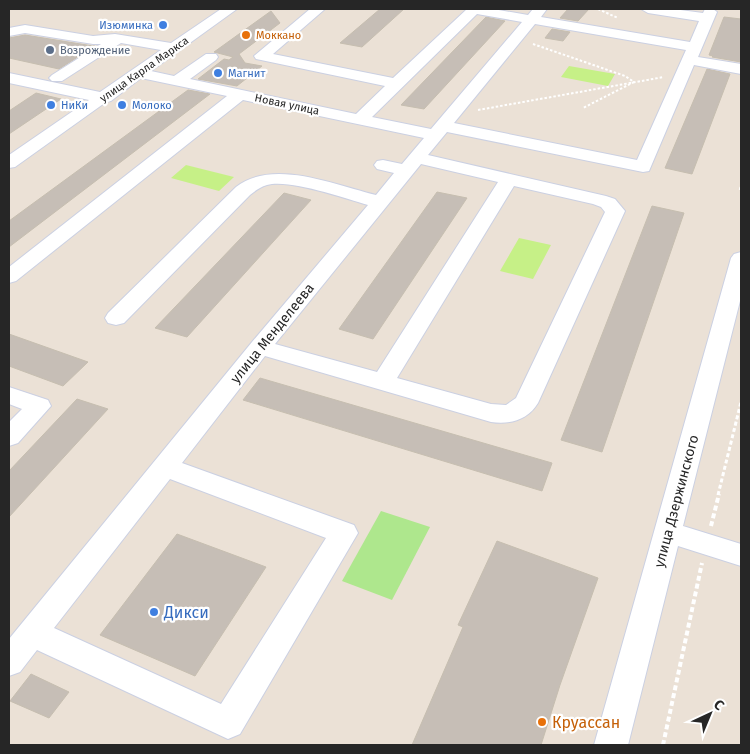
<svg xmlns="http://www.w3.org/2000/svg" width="750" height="754" font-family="'Fira Sans',sans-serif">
<rect width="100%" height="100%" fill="#ebe1d6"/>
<path fill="#aee78d" d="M381 511 430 527 392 600 342 581Z"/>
<path fill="#c6f087" d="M569 66 615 74 608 86 561 77Z
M186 165 234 177 219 191 171 178Z
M519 238 551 245 533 279 500 271Z"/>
<path fill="#c6beb6" stroke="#c6beb0" d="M380 9H404L362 47 340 43Z
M568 9H589L578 21 560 18Z
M271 11 280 23 239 54 245 63 262 66 237 86 198 79 224 59 229 60 233 57 214 52Z
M486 17 505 21 424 109 401 105Z
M724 17 741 19V62L712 57 713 56 709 55Z
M552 29 570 32 563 41 545 38Z
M25 35 93 46H95L59 69 9 58V38Z
M707 69 730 74 692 174 665 168Z
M188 90 210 94 9 247V221Z
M36 93 61 99 9 134V111Z
M437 192 467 198 373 339 339 329Z
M284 193 311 200 187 337 155 328Z
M652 206 684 213 602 452 561 440Z
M9 334 88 362 63 386 9 366Z
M260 378 552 463 542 491 243 400Z
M77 399 108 409 9 517V471Z
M177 534 266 567 195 676 100 635Z
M497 541 598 578 560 685 541 745H412L463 627 458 625Z
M31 674 69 692 49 718 10 701Z"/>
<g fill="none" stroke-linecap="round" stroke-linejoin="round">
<defs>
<path id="minor" d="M221 9H237L151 71 174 76 206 54H216L218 57 216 60 190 79 356 114 385 86 261 60 256 59 254 56 310 9H325L273 54 393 78 467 9H493L528 15 533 9H547L541 17 690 42 699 21 648 13 641 9H673L703 13 705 9H713L717 12 698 57 741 64V74L694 65 649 171 643 172 447 132 428 155 606 196 615 199 625 211 538 403C528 420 509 425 491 422L265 356 182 463 354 525 358 533 240 734 228 739 37 650 20 672 9 676V639L252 342 368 205C343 198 290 179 267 185 260 187 255 191 250 195L124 323 116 325 108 323 105 318 108 313 236 187C273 158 335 185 376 195L394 173 377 169 374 165 377 161 383 160 402 164 424 138 243 100 16 281 9 283V267L227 96 141 78 111 101 106 102 15 167 9 168V155L89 100 9 83V73L100 92 161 50 121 43 62 81H52L49 78 52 75 101 44H93L25 33 9 36V28L25 25 93 36 115 34 171 43ZM477 14 522 22 431 129 372 117ZM535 24 686 50 637 160 454 123ZM421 164 498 182 377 372 275 344ZM514 186 593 204 601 207 605 212 516 398 506 405 491 404 397 378ZM170 479 326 538 221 704 54 628Z
M741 252V297L683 526 741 544V566L678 546 628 745H594L731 258 734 254Z
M9 387 48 400 51 406 18 443 9 446V422L22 409 9 404Z"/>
</defs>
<use href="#minor" stroke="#cbd0e2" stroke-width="2"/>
<path stroke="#fff" stroke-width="2" stroke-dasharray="2.5 2" stroke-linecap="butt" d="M598 9 618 18
M533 44 625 76 634 82 583 108
M478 110 664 77"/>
<path stroke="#fff" stroke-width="2.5" stroke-dasharray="3 2" stroke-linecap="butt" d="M740 190 741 186"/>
<path stroke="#fff" stroke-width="3" stroke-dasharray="4 2.5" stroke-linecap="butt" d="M718 495 741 402"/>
<path stroke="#fff" stroke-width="4" stroke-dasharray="5 3" stroke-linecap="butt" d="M711 526 719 494
M663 745 702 563"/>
<use href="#minor" fill="#fff" fill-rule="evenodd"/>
</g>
<g fill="#3f7fe0" stroke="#fff" stroke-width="2">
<circle cx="163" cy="25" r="5"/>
<circle cx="218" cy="73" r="5"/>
<circle cx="51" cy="105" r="5"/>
<circle cx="122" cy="105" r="5"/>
<circle cx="154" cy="612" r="5"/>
</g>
<g fill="#e8710a" stroke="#fff" stroke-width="2">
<circle cx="246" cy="35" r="5"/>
<circle cx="542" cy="722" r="5"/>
</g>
<circle fill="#5c6f8a" stroke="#fff" stroke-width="2" cx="50" cy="50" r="5"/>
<g text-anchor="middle" stroke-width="4.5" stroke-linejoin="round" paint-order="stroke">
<g font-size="11" fill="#366cbe" stroke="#fff" text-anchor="start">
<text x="153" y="29" text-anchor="end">Изюминка</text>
<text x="228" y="77">Магнит</text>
<text x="61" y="109">НиКи</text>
<text x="132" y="109">Молоко</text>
</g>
<g font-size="11" fill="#c56008" stroke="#fff" text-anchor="start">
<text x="256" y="39">Моккано</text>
</g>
<g font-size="11" fill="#4e5e75" stroke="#fff" text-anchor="start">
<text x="60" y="54">Возрождение</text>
</g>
<g font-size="11" fill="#262626" stroke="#fff">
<text transform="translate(144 69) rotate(-35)" y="4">улица Карла Маркса</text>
<text transform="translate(287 104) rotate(12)" y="4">Новая улица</text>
</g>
<g font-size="14" fill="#262626" stroke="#fff">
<text transform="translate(272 333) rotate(-51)" y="5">улица Менделеева</text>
<text transform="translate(676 501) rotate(-75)" y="5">улица Дзержинского</text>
</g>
<g font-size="16" fill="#366cbe" stroke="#fff" text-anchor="start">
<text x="164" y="618">Дикси</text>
</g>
<g font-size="16" fill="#c56008" stroke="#fff" text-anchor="start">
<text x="552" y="728">Круассан</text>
</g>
</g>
<rect width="750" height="754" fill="none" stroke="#262626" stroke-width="20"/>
<g transform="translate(710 714) rotate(44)" stroke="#ffffff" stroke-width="4" paint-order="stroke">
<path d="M0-4L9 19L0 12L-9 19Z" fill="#262626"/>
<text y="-8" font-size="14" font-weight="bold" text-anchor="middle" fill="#262626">С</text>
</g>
</svg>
